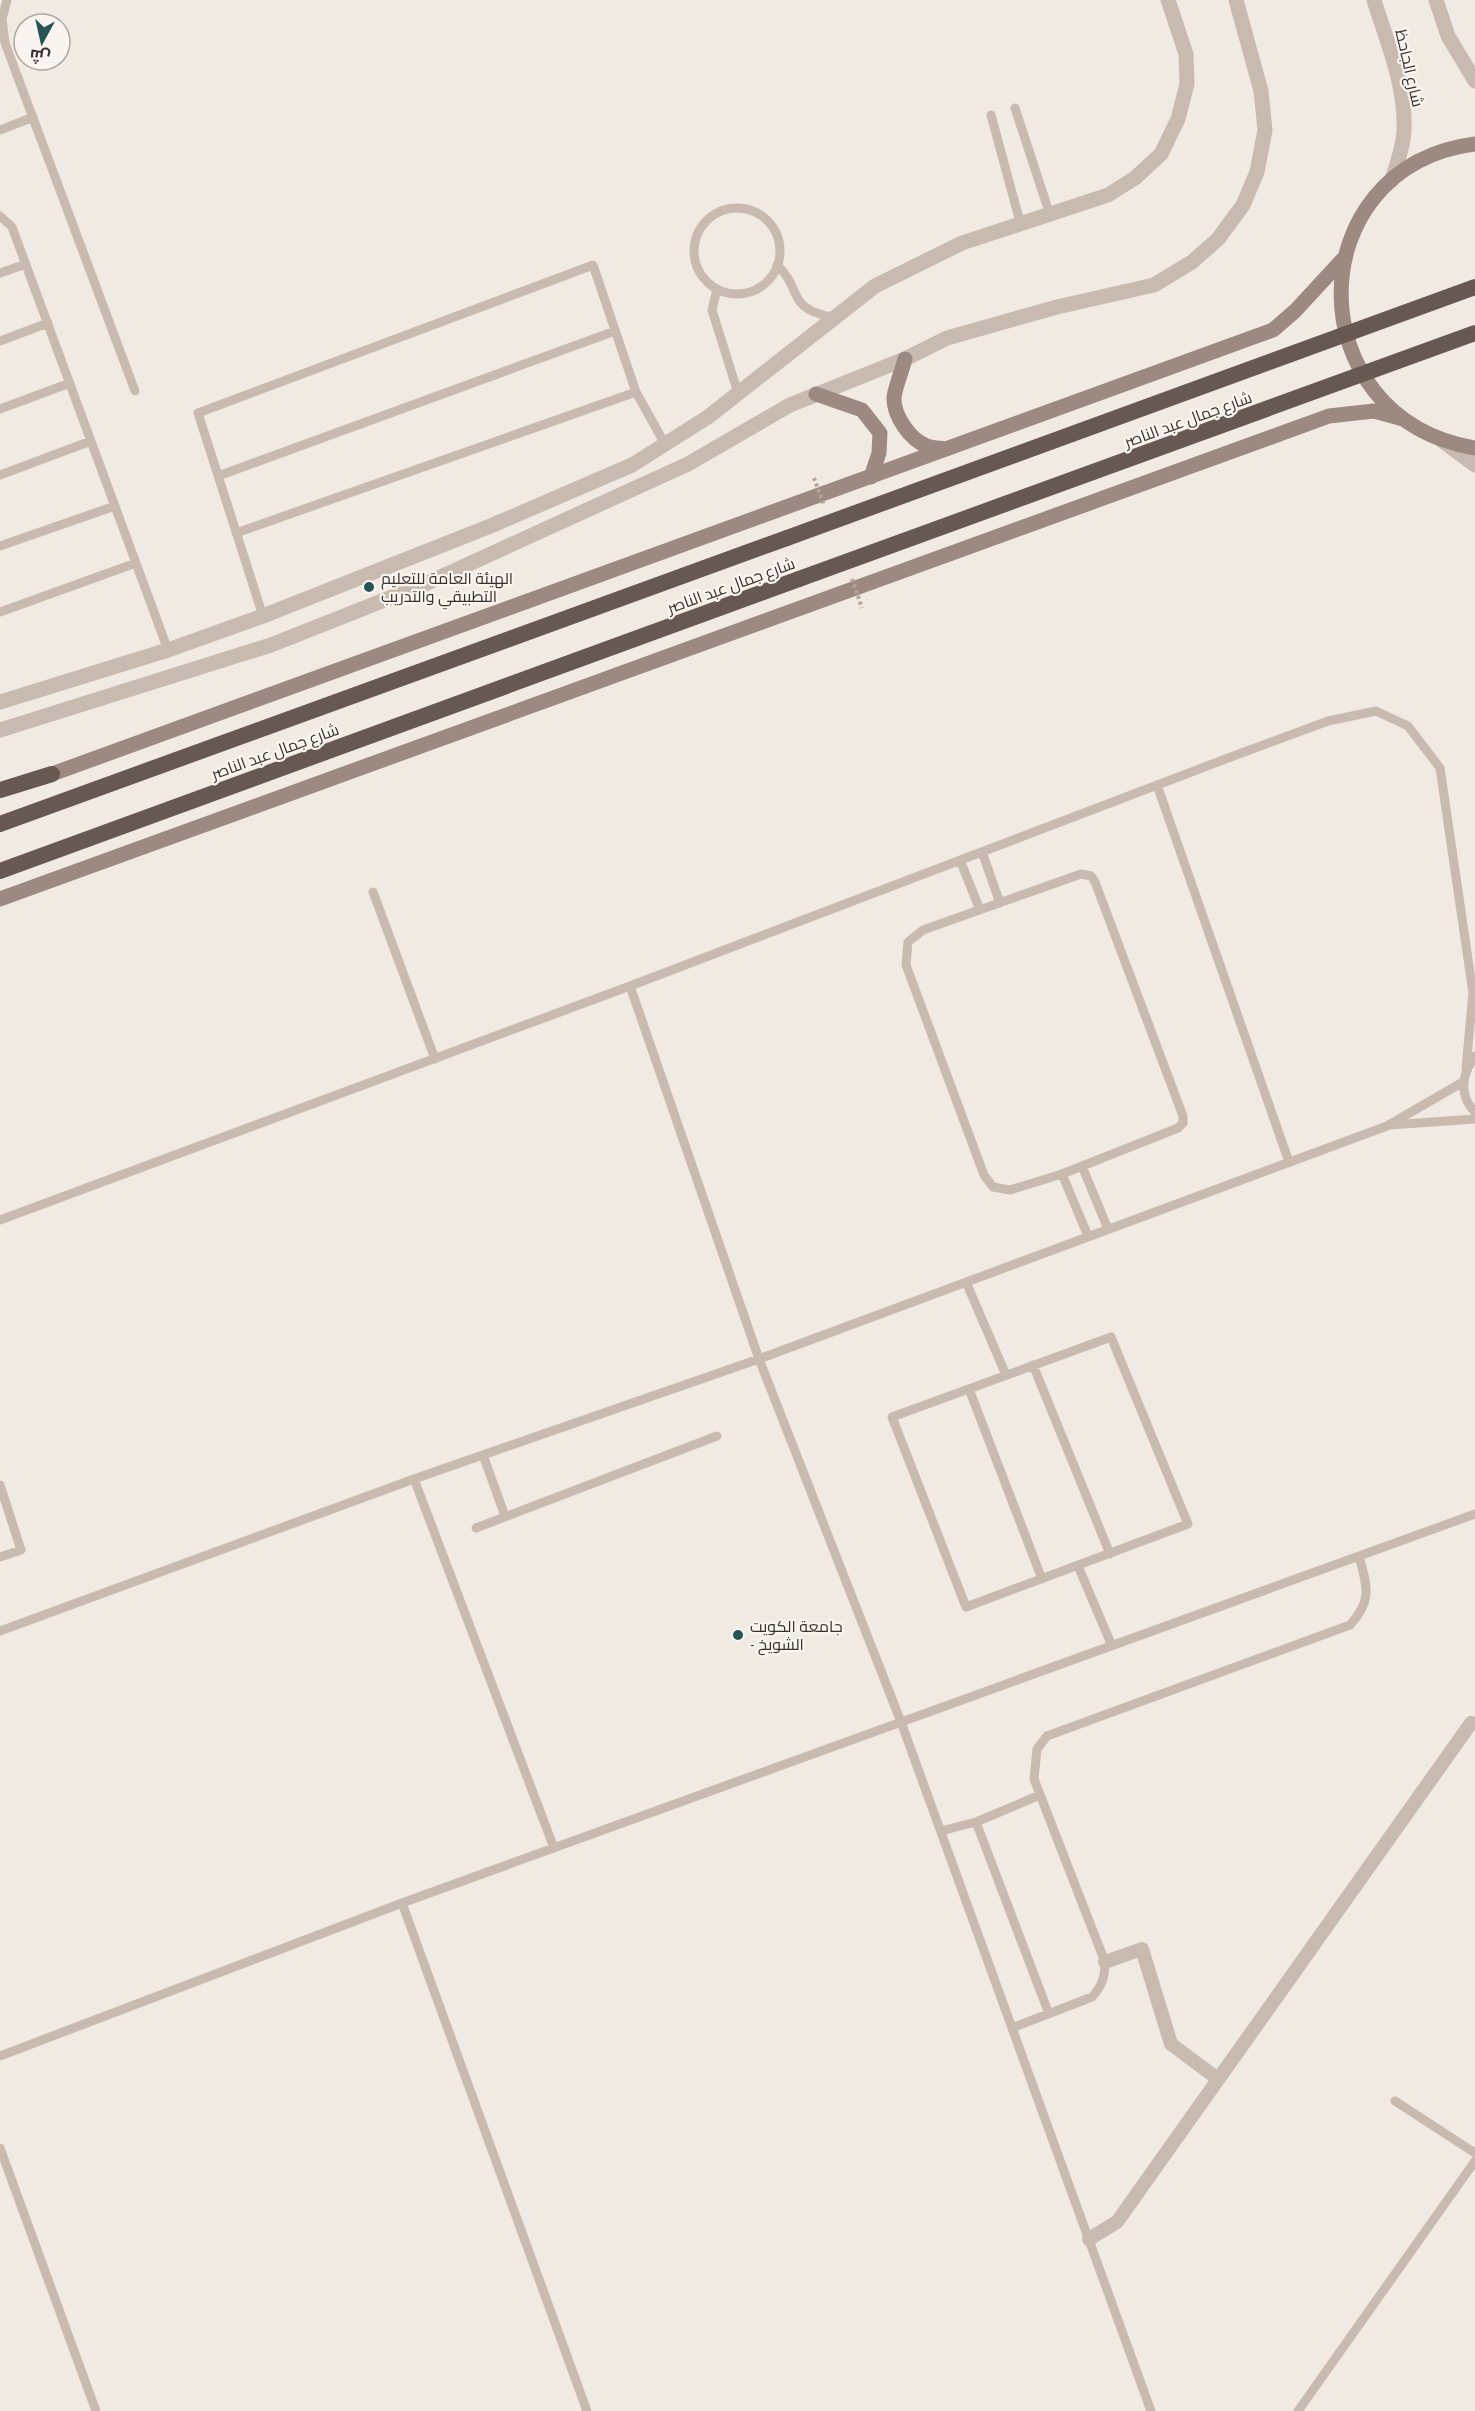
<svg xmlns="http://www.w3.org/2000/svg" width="1475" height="2411" font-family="'PT Sans Narrow',Cairo,sans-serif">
<rect width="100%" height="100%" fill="#f1eae2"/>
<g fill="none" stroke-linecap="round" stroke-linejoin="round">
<path stroke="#c8baaf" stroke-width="9" d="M7 0 2 19 5 43 135 391
M1015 108 1050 215
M991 115 1020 222
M0 130 33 117
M694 251a43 43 0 1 1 86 0a43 43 0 1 1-86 0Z
M0 216 12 227 168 650
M777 265C803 289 785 308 832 317
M0 273 26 264
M717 289 712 310 738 393
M0 341 48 323
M0 409 70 383
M0 475 91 441
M218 476 615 331
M236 533 636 392
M0 546 115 506
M0 612 136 563
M263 616 198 413 593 265 636 392 666 446
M1157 785 1289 1162
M982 852 1000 903
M960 860 980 910
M1081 874 1091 876 1095 882 1183 1116V1123L1178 1128 1062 1174 1010 1190 993 1187 984 1175 906 965 908 942 923 930Z
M373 892 435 1059
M630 986 759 1359 901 1722 1151 2411
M1475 1056C1462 1074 1458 1095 1475 1112
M1390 1125 1475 1119
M1082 1166 1108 1229
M1062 1174 1088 1236
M0 1220 630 986 1236 755 1328 721 1376 711 1408 726 1440 768 1473 993 1466 1068
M966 1282 1006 1375
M1111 1337 1188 1524 966 1607 892 1417Z
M1033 1365 1110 1554
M969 1389 1042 1579
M483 1455 505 1516
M414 1479 554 1848
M0 1485 21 1550 0 1557
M476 1528 717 1436
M1078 1566 1112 1646
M0 1631 414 1479 759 1359 1387 1126 1463 1082
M976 1822 1049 2014
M941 1831 976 1822 1040 1795
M402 1903 587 2411
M1012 2028 1092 1997C1102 1986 1105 1977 1105 1962L1034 1779 1037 1749 1047 1736 1350 1625C1373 1600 1367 1586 1359 1556
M0 2056 402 1903 1475 1514
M1395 2101 1475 2153
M0 2148 96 2411
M1298 2411 1475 2161"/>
<path stroke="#c8baaf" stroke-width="14" d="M1105 1962 1142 1949 1171 2044 1218 2079
M1089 2239 1117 2222 1471 1723"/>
<path stroke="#c8baaf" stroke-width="15" d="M1374 0C1387 42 1406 86 1404 131 1403 148 1397 164 1392 180
M1436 0 1448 36 1475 81
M1440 439 1475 465
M0 702 168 650 263 616 493 525 632 465 708 417 875 286 962 243 1108 195 1135 178 1161 154 1178 119 1187 84 1186 54 1168 0
M0 730 271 645 425 584 688 464 790 405 905 359 947 338 1057 307 1154 285 1192 262 1218 239 1243 205 1257 172 1265 130 1261 91 1236 0"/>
<path stroke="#9c8a81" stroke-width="15" d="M1475 144C1297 167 1296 418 1475 448
M905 359C902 371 896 384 894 397 893 415 910 440 927 446 933 448 941 448 947 449
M816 394 862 410 880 433 879 453 871 477
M41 778 1273 330 1295 311 1345 257
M0 899 1329 416 1374 411 1403 419"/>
<path stroke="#685852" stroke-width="16" d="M0 790 52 774
M0 824 787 538
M0 871 799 579"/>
<path stroke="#b4a499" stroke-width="4" stroke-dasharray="3 3" stroke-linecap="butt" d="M814 478 824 505
M852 579 862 608"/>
<path stroke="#685852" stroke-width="16" d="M787 538 1475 287
M799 579 1475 333"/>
</g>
<g fill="#265455" stroke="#f9f4ef" stroke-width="2">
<circle cx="369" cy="587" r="6"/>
<circle cx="738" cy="1635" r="6"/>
</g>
<g text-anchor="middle" stroke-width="4.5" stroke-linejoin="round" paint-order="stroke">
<g font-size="16" fill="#38302c" stroke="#f9f4ef">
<text transform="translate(1410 68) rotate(77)" y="6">شارع الجاحظ</text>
<text transform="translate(1188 419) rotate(-20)" y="6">شارع جمال عبد الناصر</text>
<text transform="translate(731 585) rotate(-20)" y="6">شارع جمال عبد الناصر</text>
<text transform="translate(275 751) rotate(-20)" y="6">شارع جمال عبد الناصر</text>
</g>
<g font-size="16" fill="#38302c" stroke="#f9f4ef" text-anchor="start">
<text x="381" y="584">الهيئة العامة للتعليم<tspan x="381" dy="18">التطبيقي والتدريب</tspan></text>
<text x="750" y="1632">جامعة الكويت<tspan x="750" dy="18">- الشويخ</tspan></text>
</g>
</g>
<g transform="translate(42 42) rotate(188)"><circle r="28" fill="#f9f4ef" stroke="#aca6a1" stroke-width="1.5"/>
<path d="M0-4.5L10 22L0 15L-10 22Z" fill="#265455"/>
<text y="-9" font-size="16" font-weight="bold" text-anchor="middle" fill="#38302c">ش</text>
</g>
</svg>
